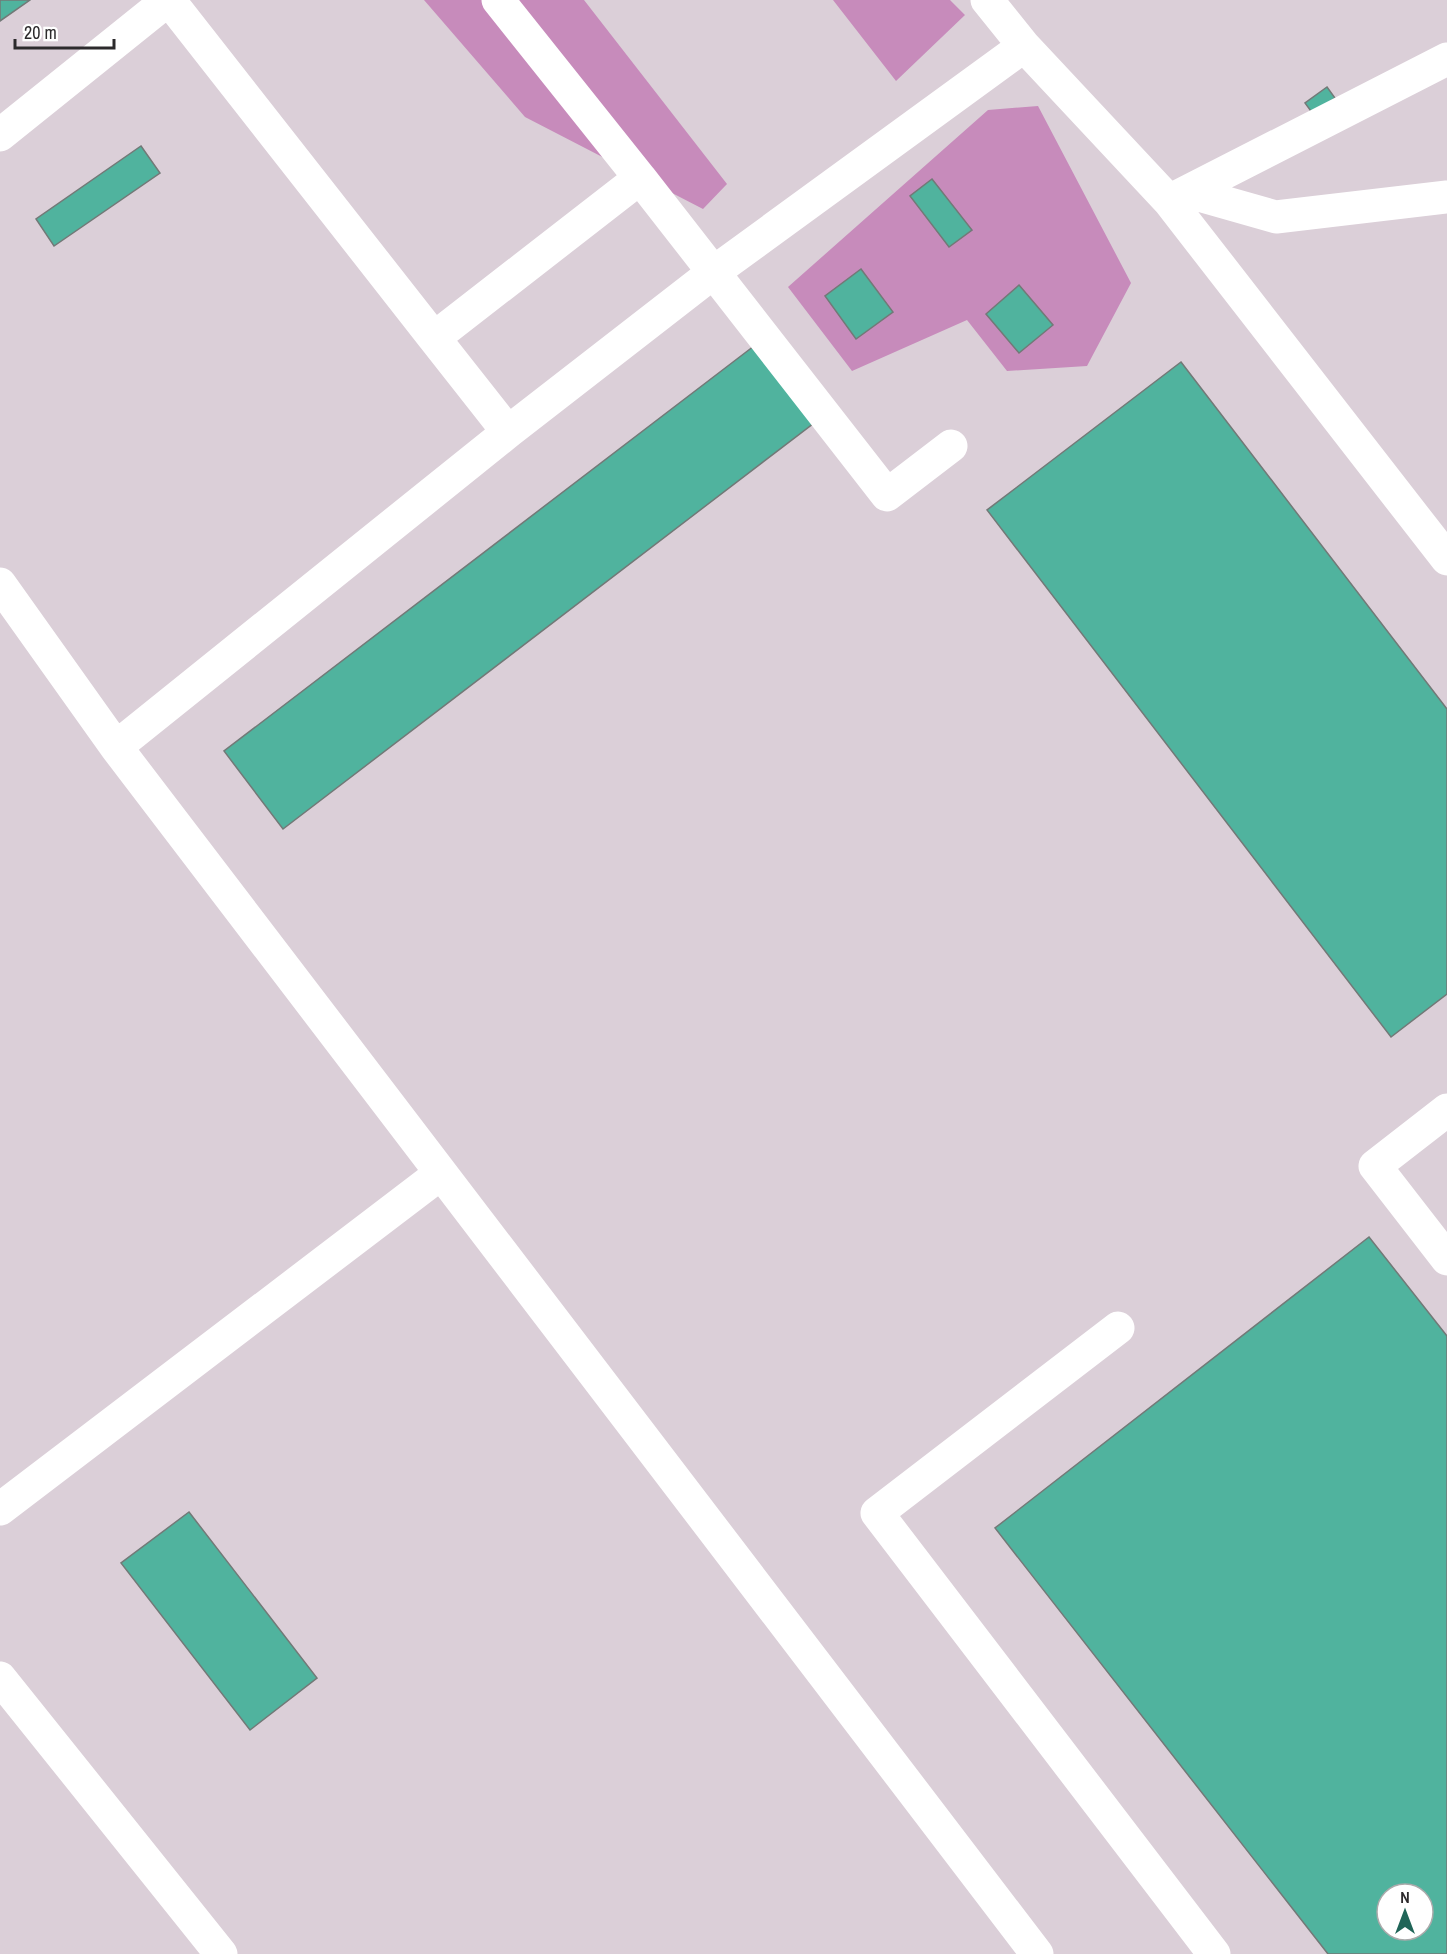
<svg xmlns="http://www.w3.org/2000/svg" width="1447" height="1954" font-family="'Archivo Narrow',sans-serif">
<rect width="100%" height="100%" fill="#e2dce0"/>
<path fill="#dbcfd8" fill-rule="evenodd" d="M0 0H1447V1954H0ZM1387 1894H1423V1930H1387Z"/>
<path fill="#c78bbb" d="M424 0H584L727 184 703 209 525 117Z
M833 0H950L965 15 896 81Z
M1038 106 1131 283 1087 366 1007 371 967 320 852 371 788 287 988 110Z"/>
<path fill="#50b39e" stroke="#727977" stroke-width="1.5" fill-rule="evenodd" d="M0 0H30L0 21Z
M1327 87 1335 98 1313 114 1305 103Z
M141 146 160 173 54 246 36 219Z
M932 179 972 230 949 247 910 196Z
M861 269 893 312 856 339 825 296Z
M1019 285 1053 325 1019 353 986 314Z
M754 346 814 423 283 829 224 751Z
M1181 362 1447 709V994L1391 1037 987 510Z
M1369 1237 1447 1336V1954H1328L995 1528ZM1387 1894H1423V1930H1387Z
M189 1512 317 1678 250 1730 121 1563Z"/>
<g fill="none" stroke-linecap="round" stroke-linejoin="round">
<path stroke="#fff" stroke-width="33" d="M169 0 434 338 640 178 498 0
M987 0 1024 46
M1447 59 1169 201 1447 559
M0 135 168 0
M640 178 887 495 951 446
M1188 192 1276 217 1447 197
M434 338 508 432
M0 584 116 747 1037 1954
M116 747 508 432 714 272 1024 46 1169 201
M1447 1110 1375 1166 1447 1259
M1118 1328 877 1513 1214 1954
M0 1509 440 1174
M0 1678 221 1954"/>
</g>
<g transform="translate(1405 1912)"><circle r="28" fill="#ffffff" stroke="#abaaab" stroke-width="1.5"/>
<path d="M0-4.5L10 22L0 15L-10 22Z" fill="#206558"/>
<text y="-9" font-size="16" font-weight="bold" text-anchor="middle" fill="#2c2a2c">N</text>
</g>
<path d="M15 39v9h99v-9" fill="none" stroke="#2c2a2c" stroke-width="3"/>
<text x="24" y="39" font-size="18" fill="#2c2a2c" stroke="#ffffff" stroke-width="4.5" paint-order="stroke">20 m</text>
</svg>
